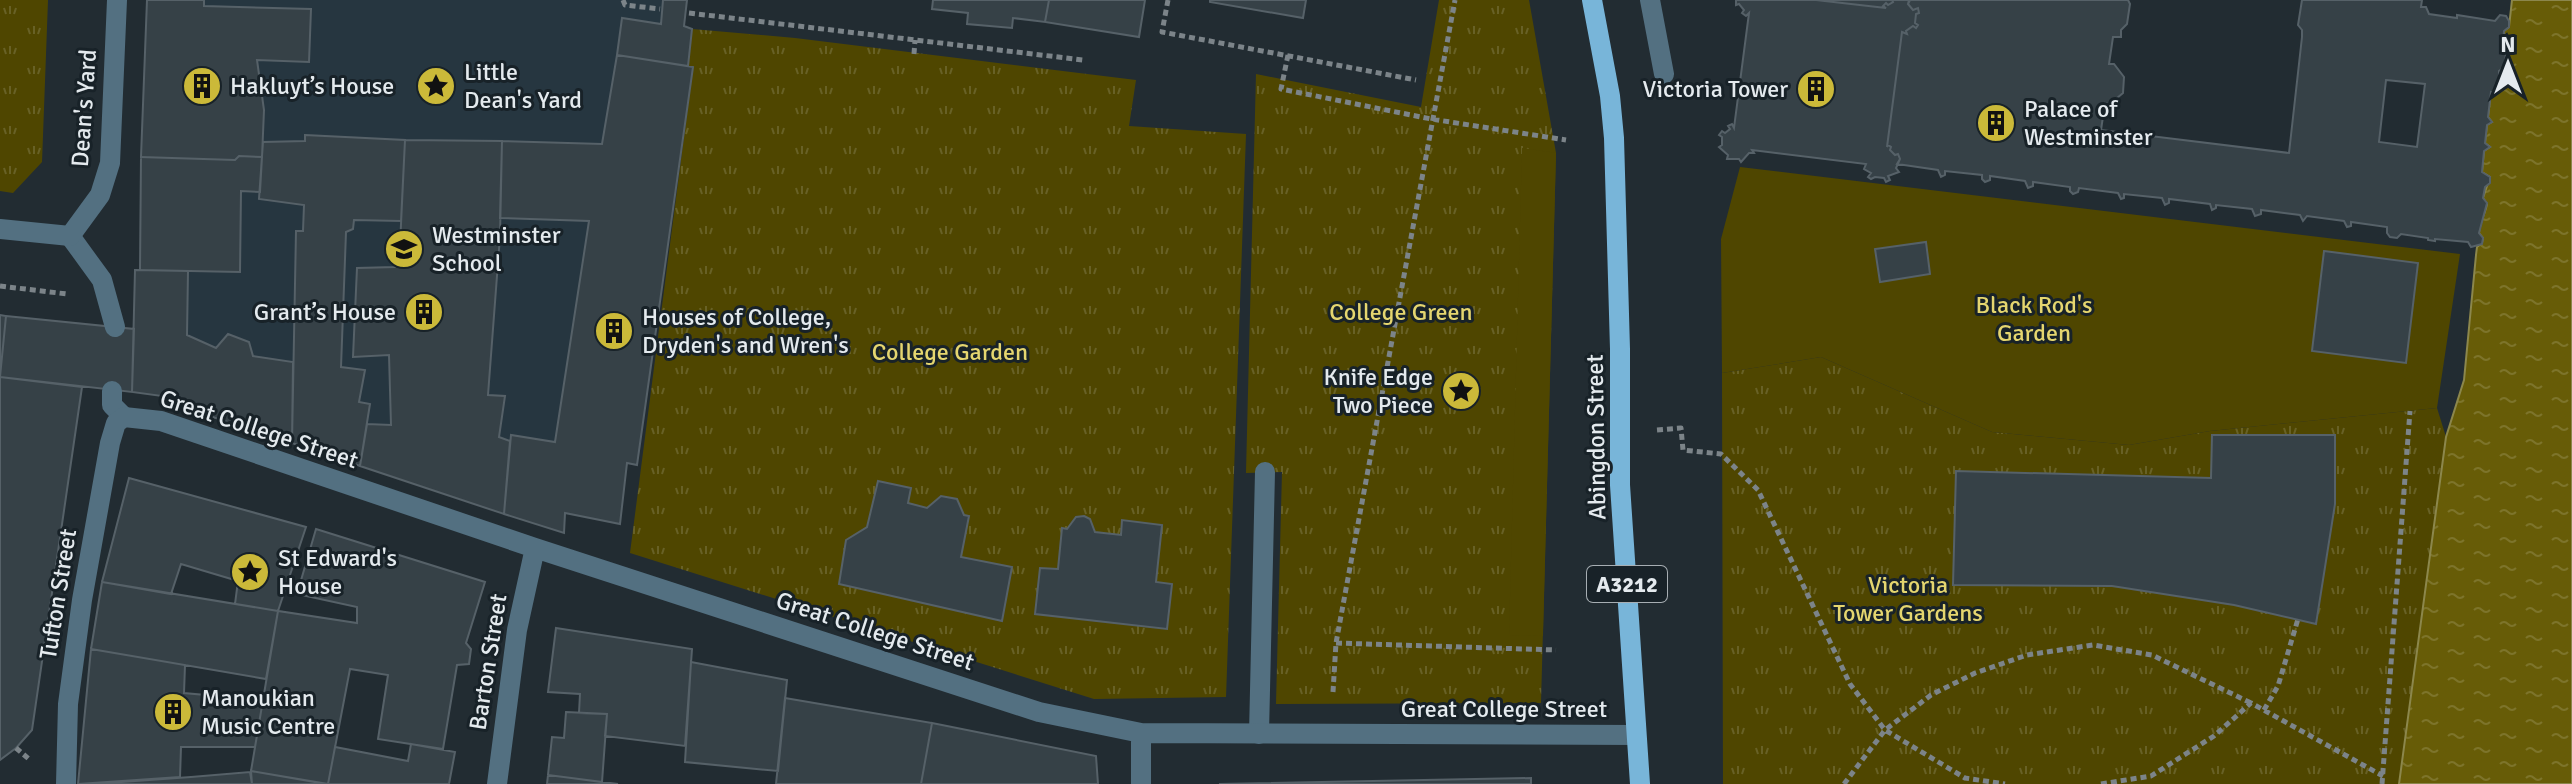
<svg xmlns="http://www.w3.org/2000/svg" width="2572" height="784" font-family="Signika,sans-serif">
<defs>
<pattern id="park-tufts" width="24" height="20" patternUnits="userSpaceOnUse" patternTransform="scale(2)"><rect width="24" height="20" fill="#4f4600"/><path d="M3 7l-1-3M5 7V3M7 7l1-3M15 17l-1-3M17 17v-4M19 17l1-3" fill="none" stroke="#686126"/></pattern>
<pattern id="water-ripples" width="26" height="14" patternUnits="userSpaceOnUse" patternTransform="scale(2)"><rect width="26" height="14" fill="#675c07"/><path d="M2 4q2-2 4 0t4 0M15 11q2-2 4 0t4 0" fill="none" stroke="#7d742b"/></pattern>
</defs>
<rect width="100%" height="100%" fill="#222c32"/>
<path fill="#263640" d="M147 0H687L684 26 692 29 688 65 693 67 637 465 627 463 620 524 566 513 564 533 176 405V398L132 392 135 270 140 269Z"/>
<path fill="url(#park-tufts)" d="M0 0H48L42 162 13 193 0 191Z
M1439 0H1529L1556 153 1541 703 1276 704 1282 472 1246 473 1256 74 1421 107Z
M692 29 795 38 1136 80 1129 126 1246 134 1226 697 1094 699 630 553 693 67 688 66Z
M1821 357 1992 432 2129 445 2210 431 2437 408 2446 437 2399 784H1723L1722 373Z"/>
<path fill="#4f4600" d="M1522 148 1556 153 1543 636 1509 635Z
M1740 167 2460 254 2437 408 2210 431 2129 445 1992 432 1821 357 1722 373 1721 239Z"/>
<path fill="url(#water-ripples)" stroke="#8c874c" stroke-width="2" d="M2512 0H2572V784H2399L2446 437 2464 380 2476 255 2477 247 2482 243 2483 238 2479 233C2480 222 2485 214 2487 204L2483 198 2490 177 2482 172 2484 151 2490 147 2485 143 2487 125 2492 122 2488 117 2491 92 2497 93 2501 89 2499 71C2512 60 2503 44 2504 31L2509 27Z"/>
<path fill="#364147" stroke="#566168" stroke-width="2" fill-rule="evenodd" d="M147 0H204V6L311 9 309 62 257 60 264 110 262 157 239 156 235 160 141 157Z
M663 0H687L684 26 692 29 688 66 617 55 622 18 661 24Z
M933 0H1049L1045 22 1013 18 1012 28 967 24 968 13 932 9Z
M1049 0H1145L1139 37 1045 22Z
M1210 0H1306L1303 18 1210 2Z
M1736 0H1816L1886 8 1883 6 1886 3 1888 5 1893 2 1892 0H1909L1908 4 1913 10 1918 8 1919 13 1916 14 1915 23 1918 25 1916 28 1913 26 1906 31 1907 34 1902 32 1887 147 1888 145 1891 147 1890 150 1895 155 1898 154 1900 159 1896 168 1899 172 1888 176 1890 180 1886 182 1884 178 1875 177 1871 179 1868 177 1871 173 1864 169 1866 164 1752 150 1754 153H1749L1741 162 1739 159H1727L1728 155 1719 147 1722 145V137L1719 135 1722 131 1725 133 1730 129 1728 126 1732 124 1734 128 1749 13 1746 16 1742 13 1744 10 1739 4 1736 5Z
M1816 0H1892L1893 2 1888 5 1886 3 1883 6 1886 8Z
M1910 0H2128L2130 4 2127 24 2121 30V37H2113L2109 64H2114L2124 77 2123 93 2110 104 2105 103 2101 130 2289 153 2302 37V30L2298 25 2302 0H2422L2421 7H2426L2429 14 2457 18V15L2495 21 2500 15 2506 16 2509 21V27L2504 31 2503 42 2507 48 2504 67 2499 71V79L2503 83 2501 89 2497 93 2491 92 2488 117 2492 122 2487 125 2485 143 2490 147 2484 151 2482 172 2490 177V183L2485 187 2483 198 2487 203 2479 233 2483 238 2482 244 2471 247 2468 242 2435 239V241L2428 240V238L2401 234 2397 238 2390 237 2387 233V227L2351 222V226L2347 227 2344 221 2307 216 2303 221 2300 215 2261 210V214L2255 216 2252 209 2216 205V208L2212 210 2210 204 2169 199V203L2165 205 2162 198 2124 194V198L2121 199 2118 193 2079 188 2078 192 2073 194 2070 191V187L2033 182V186L2028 188 2025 181 1990 176V180L1985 182 1982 179V175L1945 171V175L1941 177 1938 170 1897 164 1900 159 1898 154 1895 155 1890 150 1891 147 1888 145 1887 147 1902 32 1907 34 1906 31 1913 26 1916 28 1918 25 1915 23 1916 14 1919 13 1918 8 1913 10 1908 4ZM2386 80 2425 84 2417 147 2379 142Z
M617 55 693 67 637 465 627 463 620 524 565 513 564 533 504 514 511 435 555 442 589 221 500 218 502 141 602 144Z
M305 135 405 140 401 221 354 220 353 229 346 232 341 367 365 370 359 402 370 404 360 466 292 443 296 231H303L304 205 259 199 263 142 305 141Z
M405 140 502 141 500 236 488 395 505 396 499 437 510 441 504 514 360 466 367 424 391 425 389 355 353 357 357 268 395 267V251L400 245Z
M239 156 262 157 260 192 241 191 240 272 140 270 141 157 235 160Z
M1926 242 1930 274 1880 282 1875 249Z
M2324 251 2418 263 2406 363 2312 351Z
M135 270 188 271 187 335 216 348 228 334 249 342 253 356 293 362 292 443 176 405 177 398 132 392Z
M0 315 6 316 0 377 82 387 32 730 16 748 0 760Z
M6 316 134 329 132 392 0 377Z
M2212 435H2335V504L2316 624 2234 605 2112 586 1953 585 1956 471 2211 478Z
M129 478 306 527 278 611 235 604 238 581 181 564 171 594 102 582Z
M878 481 911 488 908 503 927 508 941 496 957 499 964 515 969 516 961 557 1012 567 1002 621 839 584 846 540 867 527Z
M1084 516 1090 519 1095 532 1121 535 1122 520 1162 525 1156 582 1172 584 1167 629 1035 614 1040 568 1058 569 1062 528 1067 529 1076 517Z
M316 529 485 582 466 643 471 649 469 664 457 665 443 749 378 739 388 675 350 669 328 784 251 771 278 611 357 623V607L297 594Z
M102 582 278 611 266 679 91 649Z
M556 628 692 649 685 746 605 736 607 714 579 713 580 694 548 692Z
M91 649 185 665 184 693 263 700 255 747H181L180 777 78 784Z
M691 662 787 680 778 771 685 762Z
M785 698 932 723 921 784H776Z
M566 712 607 714 602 782 548 775 552 737 564 738Z
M932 723 1096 756 1098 784H921Z
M411 744 455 752 449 784H328L335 747 408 761Z
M251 771 326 784H252Z
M250 772 252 784H94L191 777Z
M548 775 618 784H547Z
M1531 778V784H1219Z"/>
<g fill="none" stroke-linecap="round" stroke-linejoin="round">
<path stroke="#7c8489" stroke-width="5" stroke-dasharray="6 4" stroke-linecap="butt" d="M623 0 625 5 660 9
M1168 0 1162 32 1416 80
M689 13 1083 60
M914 54 915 40
M1288 55 1281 89 1431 119 1566 140
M0 286 67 294
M1657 430 1681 428 1683 450 1721 454 1758 490 1850 684 1885 730 1965 778 2005 784
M1336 643 1556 650
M1333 692 1336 643 1455 0
M2264 710 2278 686 2298 619
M16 748 30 760
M1844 784 1885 730 1931 695 1975 673 2027 655 2093 645 2152 655 2251 703
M2101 784 2151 776 2214 736 2251 703 2383 776
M2382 784 2410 411"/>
<path stroke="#537081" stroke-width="20" d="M1650 0 1664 74
M70 236 102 280 115 327
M112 391V405L124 417
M1259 734 1265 472"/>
<path stroke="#537081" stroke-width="20" d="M0 229 70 236 100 195 110 163 117 0
M66 784 68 704 82 600 110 443 116 423 124 417 161 421 535 548 1039 712 1141 733 1636 735
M497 784 517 630 535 548
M1141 784V733"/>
<path stroke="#78b5d9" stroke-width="20" d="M1592 0 1610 96 1614 138 1620 349V485L1640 784"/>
</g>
<defs>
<symbol id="building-disc" viewBox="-11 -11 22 22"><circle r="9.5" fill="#cbb939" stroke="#182228"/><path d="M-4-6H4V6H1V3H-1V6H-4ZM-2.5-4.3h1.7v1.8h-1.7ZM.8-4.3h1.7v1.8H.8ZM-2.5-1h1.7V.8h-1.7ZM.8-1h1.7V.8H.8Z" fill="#111"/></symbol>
<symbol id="sight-disc" viewBox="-11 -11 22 22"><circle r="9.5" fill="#cbb939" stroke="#182228"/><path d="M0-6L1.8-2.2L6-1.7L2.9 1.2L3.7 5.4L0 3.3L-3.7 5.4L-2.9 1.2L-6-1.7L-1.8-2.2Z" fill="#111"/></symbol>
<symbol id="school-disc" viewBox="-11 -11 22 22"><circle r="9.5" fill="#cbb939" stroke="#182228"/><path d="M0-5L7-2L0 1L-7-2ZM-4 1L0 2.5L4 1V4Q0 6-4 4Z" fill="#111"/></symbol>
</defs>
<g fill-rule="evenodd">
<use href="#building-disc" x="180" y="64" width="44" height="44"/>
<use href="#sight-disc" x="414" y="64" width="44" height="44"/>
<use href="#building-disc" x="1794" y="67" width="44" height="44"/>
<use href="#building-disc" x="1974" y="101" width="44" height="44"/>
<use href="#school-disc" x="382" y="227" width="44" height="44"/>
<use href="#building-disc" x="402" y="290" width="44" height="44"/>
<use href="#building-disc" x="592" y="309" width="44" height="44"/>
<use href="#sight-disc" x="1439" y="369" width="44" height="44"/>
<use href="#sight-disc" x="228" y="550" width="44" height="44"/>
<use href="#building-disc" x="151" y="690" width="44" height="44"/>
</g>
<g text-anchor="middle" stroke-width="6" stroke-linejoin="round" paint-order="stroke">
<rect fill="#182228" stroke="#a7aeb3" stroke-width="2" x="1587" y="566" width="80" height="36" rx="6"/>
<g font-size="22" font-weight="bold" fill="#e4eaee">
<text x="1627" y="592">A3212</text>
</g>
<g font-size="24" fill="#e4eaee" stroke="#182228" text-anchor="start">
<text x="464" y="80">Little<tspan x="464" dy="28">Dean's Yard</tspan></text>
<text x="230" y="94">Hakluyt’s House</text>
<text x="1788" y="97" text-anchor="end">Victoria Tower</text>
<text x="2024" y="117">Palace of<tspan x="2024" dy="28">Westminster</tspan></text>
<text x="432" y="243">Westminster<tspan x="432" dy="28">School</tspan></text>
<text x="396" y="320" text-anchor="end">Grant’s House</text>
<text x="642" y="325">Houses of College,<tspan x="642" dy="28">Dryden's and Wren's</tspan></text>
<text x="1433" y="385" text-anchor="end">Knife Edge<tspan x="1433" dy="28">Two Piece</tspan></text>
<text x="278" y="566">St Edward's<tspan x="278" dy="28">House</tspan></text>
<text x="201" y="706">Manoukian<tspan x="201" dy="28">Music Centre</tspan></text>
</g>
<g font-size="24" fill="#e4eaee" stroke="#182228">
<text transform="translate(84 108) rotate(-86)" y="8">Dean's Yard</text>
<text transform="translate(259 429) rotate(18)" y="8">Great College Street</text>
<text transform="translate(1596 437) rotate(-91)" y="8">Abingdon Street</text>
<text transform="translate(58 594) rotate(-81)" y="8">Tufton Street</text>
<text transform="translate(875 631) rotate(18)" y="8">Great College Street</text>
<text transform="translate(488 662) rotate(-81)" y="8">Barton Street</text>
<text x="1504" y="717">Great College Street</text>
</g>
<g font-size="24" fill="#e5d66f" stroke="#182228">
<text x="2034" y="313">Black Rod's<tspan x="2034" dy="28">Garden</tspan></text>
<text x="1401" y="320">College Green</text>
<text x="950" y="360">College Garden</text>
<text x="1908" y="593">Victoria<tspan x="1908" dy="28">Tower Gardens</tspan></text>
</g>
</g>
<g transform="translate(2508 64)" stroke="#182228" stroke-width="6" paint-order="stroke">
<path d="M0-6L14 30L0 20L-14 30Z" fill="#e4eaee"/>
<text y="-12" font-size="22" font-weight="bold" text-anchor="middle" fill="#e4eaee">N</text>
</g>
</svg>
